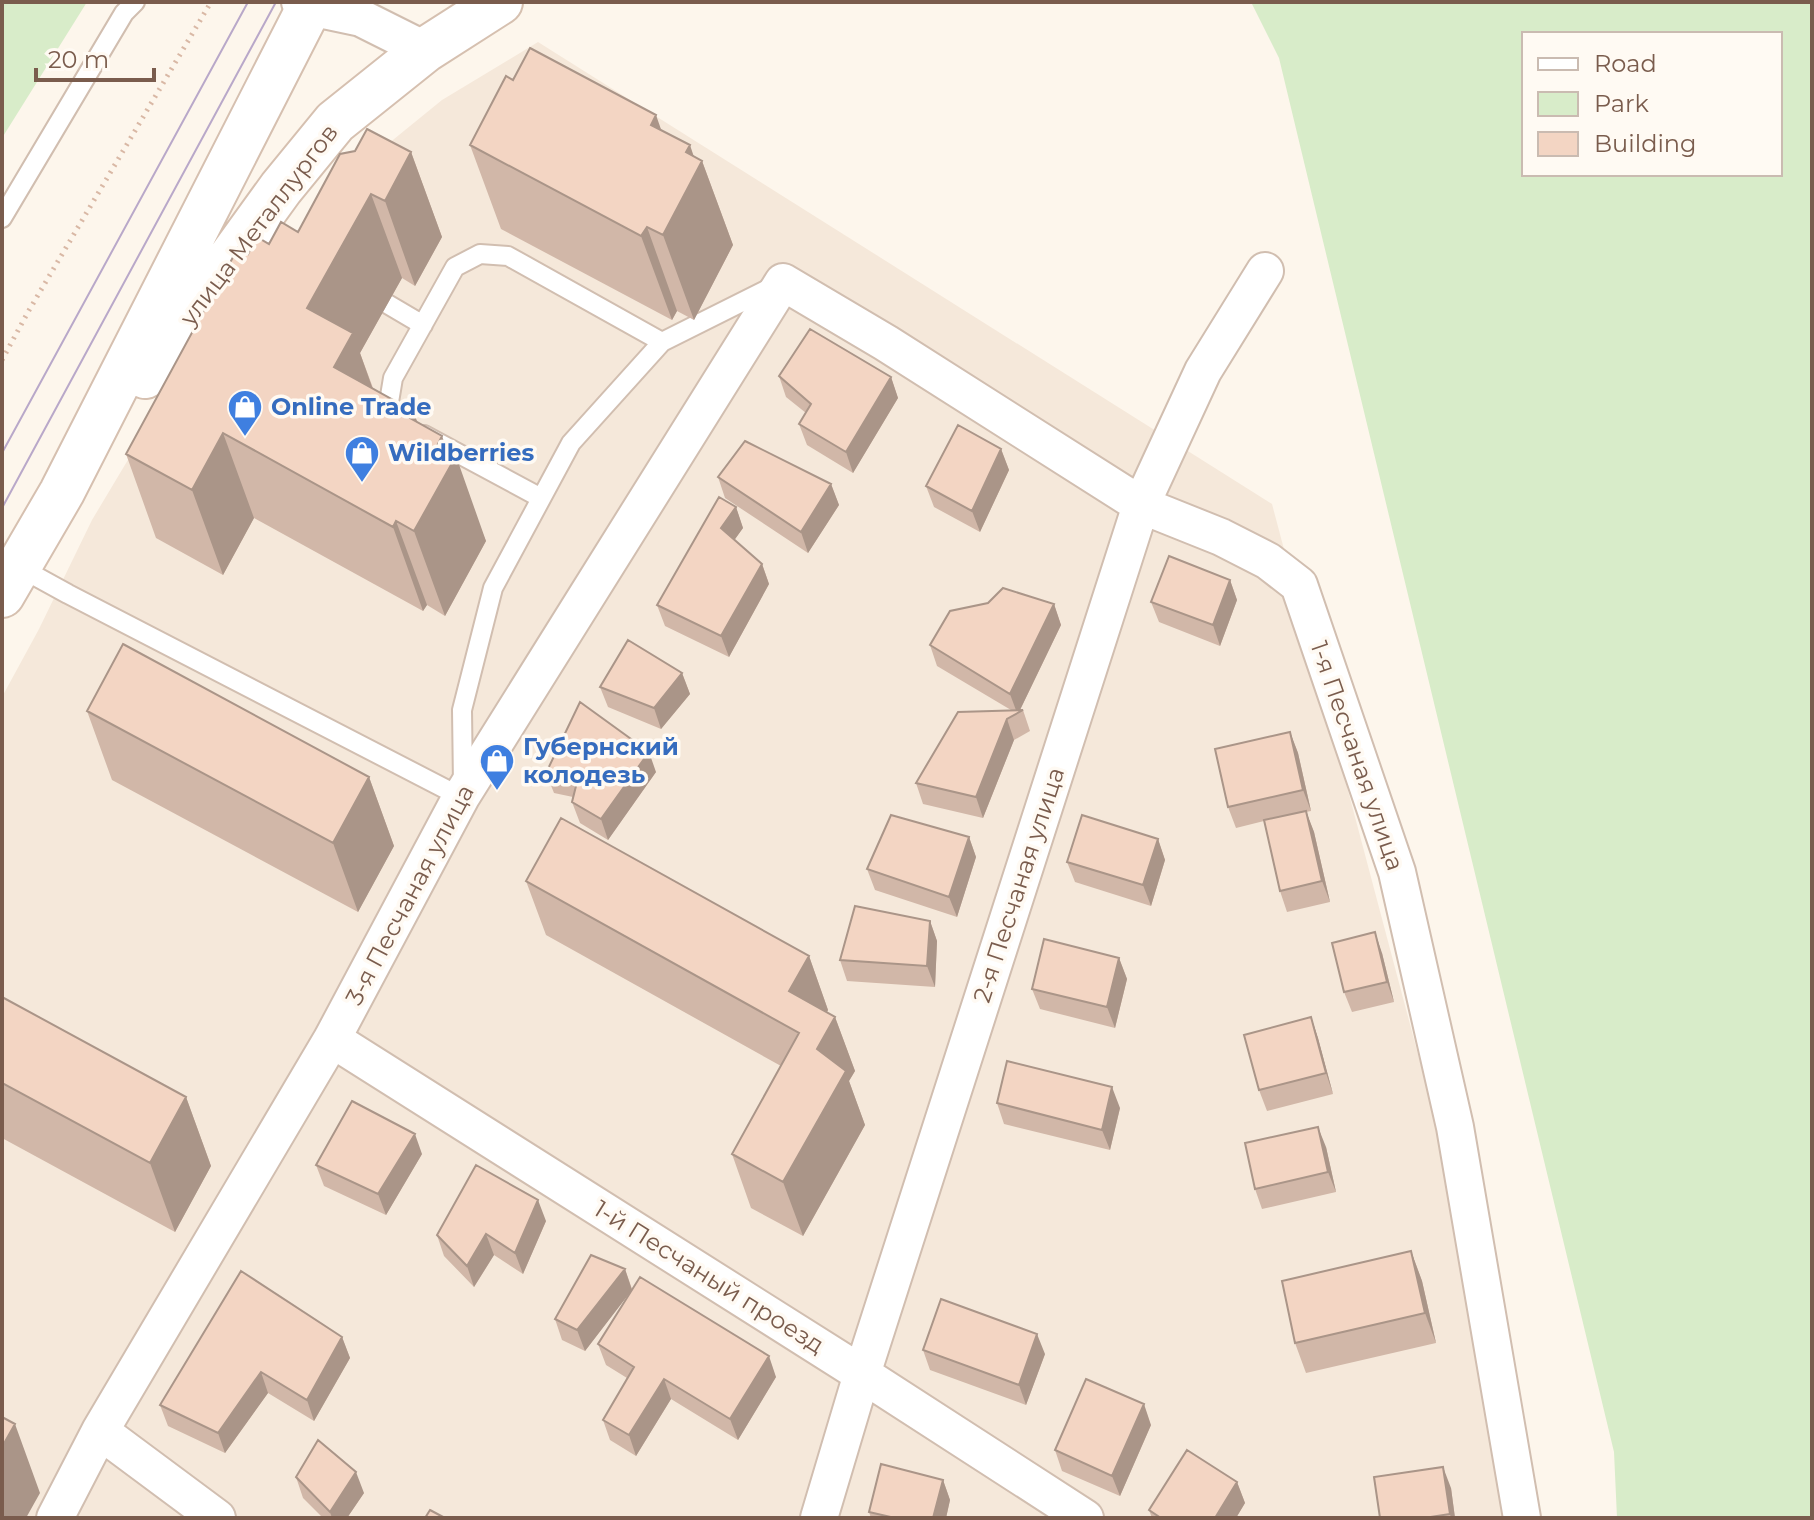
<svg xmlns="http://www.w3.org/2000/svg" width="1814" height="1520" font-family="Montserrat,sans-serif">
<rect width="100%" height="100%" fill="#fdf6ec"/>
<path fill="#f5e8da" d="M538 42 1272 504 1446 1160 1526 1518H2V697L39 629 92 520 165 398 281 248 356 170 442 100Z"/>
<path fill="#d8ecc9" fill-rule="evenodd" d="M2 2H87L2 138Z
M1251 2H1812V1518H1617L1614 1452 1279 58ZM1524 34H1780V174H1524Z"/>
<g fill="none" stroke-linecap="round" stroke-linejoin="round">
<defs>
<path id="service" d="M2 218 124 13 135 2
M367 292 423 325
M395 418 389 402 393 378 455 267 480 254 508 256 662 342
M424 435 541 498
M17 566 68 594 461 797
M463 785 462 710 493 588 571 443 662 342 774 286"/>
<path id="minor" d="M300 2 309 7 361 18 425 50
M332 1039 862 1374 1085 1518
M100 1431 217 1518
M55 1518 100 1431 332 1039 461 797 783 282 886 343 1141 505 1221 537 1268 561 1299 585 1397 872 1455 1127 1522 1518
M819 1518 862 1374 1141 505 1203 371 1265 271"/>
<path id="secondary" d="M145 376 281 188 335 122 425 50 500 2
M2 595 62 492 312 2"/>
</defs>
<use href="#service" stroke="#d1beb0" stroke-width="22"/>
<use href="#minor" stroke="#d1beb0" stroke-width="40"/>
<use href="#secondary" stroke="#d6c0b0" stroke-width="48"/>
<path stroke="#d9b8a5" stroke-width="5" stroke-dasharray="2 6" stroke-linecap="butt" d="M2 360 28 312 211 2"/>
<use href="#service" stroke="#fff" stroke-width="18"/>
<use href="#minor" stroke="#fff" stroke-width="36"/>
<use href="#secondary" stroke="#fff" stroke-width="44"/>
<path stroke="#b9a8c9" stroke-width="2" d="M2 453 248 2
M2 508 276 2"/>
</g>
<path fill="#d1b7a8" d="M513 80 661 130 694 156 702 161 733 245 694 320 677 311 672 320 501 229 470 145Z
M411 152 442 237 415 286 402 278 360 353 373 388 413 411 418 423 448 452 486 541 445 616 427 605 423 611 254 518 223 575 156 538 126 454 248 254 298 232Z
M779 376 891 377 898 398 853 473 807 445 799 424 806 413 786 397Z
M1001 449 1009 470 980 532 934 507 926 486Z
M718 477 831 484 839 505 808 553 725 498Z
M736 507 743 528 734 540 762 564 769 584 729 657 665 626 657 605Z
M1230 580 1237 600 1220 646 1159 622 1151 602Z
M1054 604 1061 625 1020 710H1023L1030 731 1014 740 983 818 923 804 916 783 1011 710 937 666 930 645Z
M682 673 690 694 661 729 608 707 600 687Z
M87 711 369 777 394 846 358 912 112 780Z
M1290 732 1298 753 1311 811 1306 812 1314 832 1330 902 1287 912 1280 891 1264 821 1236 828 1228 807Z
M656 772 608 840 580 823 572 802 573 797 554 793 546 773Z
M969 837 976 857 957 917 875 890 867 869Z
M1158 839 1165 860 1151 906 1075 882 1067 862Z
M526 881 809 956 828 1010 827 1012 835 1017 855 1071 849 1081 865 1125 803 1236 751 1208 732 1154 781 1066 546 935Z
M930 921 937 941 935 987 847 981 840 960Z
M1382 953 1394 1002 1352 1012 1344 992Z
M1119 958 1127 979 1115 1028 1040 1009 1032 989Z
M2 997 186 1097 211 1166 175 1232 2 1138Z
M1311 1017 1318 1038 1333 1094 1267 1111 1259 1090Z
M997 1103 1120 1108 1110 1150 1004 1124Z
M1326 1147 1336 1192 1262 1209 1255 1189Z
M422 1154 386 1215 324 1186 316 1165Z
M546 1221 523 1274 494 1255 474 1287 444 1256 437 1235Z
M1411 1251 1422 1281 1436 1343 1306 1373 1295 1343Z
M625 1269 632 1289 776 1377 738 1440 671 1399 636 1456 610 1440 603 1420 627 1378 606 1365 598 1344 630 1292 585 1351 562 1340 555 1319Z
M342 1337 350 1358 314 1421 268 1393 225 1453 168 1426 160 1405Z
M923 1350 1045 1354 1026 1405 930 1370Z
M1151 1425 1120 1496 1062 1471 1055 1450Z
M296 1477 364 1493 347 1518H323L303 1498Z
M943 1480 950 1500 946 1518H871L869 1512Z
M1237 1482 1245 1503 1236 1518H1152L1149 1510Z
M1451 1488 1455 1518H1380Z"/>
<path fill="#aa9588" d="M656 115 684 195 686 152 690 145 698 169 702 161 733 245 694 320 663 235 651 125Z
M411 152 442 237 415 286 385 201Z
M371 194 402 278 360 353 383 418 365 452 307 308Z
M647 227 677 311 672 320 641 236Z
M891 377 898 398 853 473 846 452Z
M413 411 440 484 437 446 442 436 452 463 456 456 486 541 445 616 414 531 410 418Z
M223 433 254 518 223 575 192 490Z
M1001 449 1009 470 980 532 972 511Z
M831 484 839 505 808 553 801 532Z
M736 507 743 528 728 549 721 528Z
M396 521 427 605 423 611 393 527Z
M762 564 769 584 729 657 721 636Z
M1230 580 1237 600 1220 646 1213 625Z
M1054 604 1061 625 1019 712 1017 713 1010 694Z
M682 673 690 694 661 729 654 708Z
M1007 719 1014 740 983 818 976 797Z
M1290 732 1298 753 1311 811 1303 790Z
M649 752 656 772 608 840 601 819Z
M369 777 394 846 358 912 333 843Z
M1306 811 1314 832 1330 902 1322 881Z
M969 837 976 857 957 917 949 897Z
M1158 839 1165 860 1151 906 1143 885Z
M930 921 937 941 935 987 927 966Z
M1375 932 1382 953 1394 1002 1387 982Z
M809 956 828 1010 809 1045 789 991Z
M1119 958 1127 979 1115 1028 1107 1007Z
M835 1017 855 1071 849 1081 865 1125 803 1236 783 1182 817 1049Z
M1311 1017 1318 1038 1333 1094 1326 1073Z
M1112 1087 1120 1108 1110 1150 1102 1130Z
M186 1097 211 1166 175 1232 150 1163Z
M1318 1127 1326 1147 1336 1192 1328 1172Z
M415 1134 422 1154 386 1215 378 1194Z
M538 1200 546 1221 523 1274 515 1253Z
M486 1234 494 1255 474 1287 467 1266Z
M1411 1251 1422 1281 1436 1343 1425 1313Z
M625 1269 632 1290 585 1351 577 1330Z
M1037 1334 1045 1354 1026 1405 1019 1385Z
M342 1337 350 1358 314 1421 307 1400Z
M769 1356 776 1377 738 1440 730 1419Z
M261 1372 268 1393 225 1453 218 1433Z
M664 1379 671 1399 636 1456 629 1435Z
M1144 1404 1151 1425 1120 1496 1112 1476Z
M15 1424 40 1493 26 1518H2V1447Z
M1443 1467 1451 1488 1455 1518H1451L1450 1514Z
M356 1472 364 1493 347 1518H332L330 1512Z
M943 1480 950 1500 946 1518H933Z
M1237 1482 1245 1503 1236 1518H1215Z"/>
<path fill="#f3d5c3" stroke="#aa9588" stroke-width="2" d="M530 48 656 115 651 125 690 145 686 152 702 161 663 235 647 227 641 236 470 145 506 76 513 80Z
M367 129 411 152 385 201 371 194 307 308 353 333 334 367 413 411 410 418 442 436 437 446 456 456 414 531 396 521 393 527 223 433 192 490 126 454 238 248 248 254 257 237 269 244 281 222 298 232 340 154 355 151Z
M810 329 891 377 846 452 799 424 811 404 779 376Z
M958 425 1001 449 972 511 926 486Z
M745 441 831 484 801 532 718 477Z
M719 497 736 507 721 528 762 564 721 636 657 605Z
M1169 556 1230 580 1213 625 1151 602Z
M1003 588 1054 604 1010 694 930 645 950 611 988 603Z
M628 640 682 673 654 708 600 687Z
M123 644 369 777 333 843 87 711Z
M580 702 649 752 601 819 572 802 578 778 546 773Z
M1023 710 1007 719 976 797 916 783 958 712Z
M1290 732 1303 790 1228 807 1215 749Z
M1306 811 1322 881 1280 891 1264 820Z
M891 815 969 837 949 897 867 869Z
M1082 815 1158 839 1143 885 1067 862Z
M561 818 809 956 789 991 835 1017 817 1049 846 1071 783 1182 732 1154 799 1033 526 881Z
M855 906 930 921 927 966 840 960Z
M1375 932 1387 982 1344 992 1332 943Z
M1044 939 1119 958 1107 1007 1032 989Z
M2 997 186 1097 150 1163 2 1083Z
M1311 1017 1326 1073 1259 1090 1244 1035Z
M1007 1061 1112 1087 1102 1130 997 1103Z
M352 1101 415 1134 378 1194 316 1165Z
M1318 1127 1328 1172 1255 1189 1245 1143Z
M476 1165 538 1200 515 1253 486 1234 467 1266 437 1235Z
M1411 1251 1425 1313 1295 1343 1282 1281Z
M591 1255 625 1269 577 1330 555 1319Z
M241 1271 342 1337 307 1400 261 1372 218 1433 160 1405Z
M640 1277 769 1356 730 1419 664 1379 629 1435 603 1420 634 1367 598 1344Z
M941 1299 1037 1334 1019 1385 923 1350Z
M1086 1379 1144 1404 1112 1476 1055 1450Z
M2 1417 15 1424 2 1447Z
M318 1440 356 1472 330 1512 296 1477Z
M1187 1450 1237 1482 1215 1518H1161L1149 1510Z
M881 1464 943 1480 933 1518H895L869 1512Z
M1443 1467 1450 1514 1424 1518H1380L1374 1477Z
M430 1510 445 1518H425Z"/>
<defs>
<symbol id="shop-pin" viewBox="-11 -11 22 30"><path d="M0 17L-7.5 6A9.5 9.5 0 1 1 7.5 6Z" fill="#3f7fe0" stroke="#fffaf3"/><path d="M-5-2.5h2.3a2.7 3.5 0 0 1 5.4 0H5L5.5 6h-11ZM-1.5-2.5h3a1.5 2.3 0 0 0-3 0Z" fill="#fff"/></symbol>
</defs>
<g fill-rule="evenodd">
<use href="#shop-pin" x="225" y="387" width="40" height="54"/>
<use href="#shop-pin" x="342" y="433" width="40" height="54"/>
<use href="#shop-pin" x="477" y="741" width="40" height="54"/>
</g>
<g text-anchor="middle" stroke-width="7" stroke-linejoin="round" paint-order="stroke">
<g font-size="24" fill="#7a5c4d" stroke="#fffaf3">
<text transform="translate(259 225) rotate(-53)" y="8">улица Металлургов</text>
<text transform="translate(1357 756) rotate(71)" y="8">1-я Песчаная улица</text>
<text transform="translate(1019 885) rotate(-72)" y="8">2-я Песчаная улица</text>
<text transform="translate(410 895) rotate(-62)" y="8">3-я Песчаная улица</text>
<text transform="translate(709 1277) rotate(32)" y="8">1-й Песчаный проезд</text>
</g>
<g font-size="24" font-weight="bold" fill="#366cbe" stroke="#fffaf3" text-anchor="start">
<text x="271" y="415">Online Trade</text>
<text x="388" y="461">Wildberries</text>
<text x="523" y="755">Губернский<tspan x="523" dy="28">колодезь</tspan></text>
</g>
</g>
<rect width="1814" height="1520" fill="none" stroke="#7a5c4d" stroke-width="8"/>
<rect x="1522" y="32" width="260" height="144" fill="#fffaf3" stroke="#cabbb1" stroke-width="2"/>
<rect x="1538" y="58" width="40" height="12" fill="#ffffff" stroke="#cabbb1" stroke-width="2"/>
<text x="1594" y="72" font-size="24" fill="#7a5c4d">Road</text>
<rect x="1538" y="92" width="40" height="24" fill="#d8ecc9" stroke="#cabbb1" stroke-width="2"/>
<text x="1594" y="112" font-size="24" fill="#7a5c4d">Park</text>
<rect x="1538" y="132" width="40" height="24" fill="#f3d5c3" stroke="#cabbb1" stroke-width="2"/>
<text x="1594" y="152" font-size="24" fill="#7a5c4d">Building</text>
<path d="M36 68v12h118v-12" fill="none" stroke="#7a5c4d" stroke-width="4"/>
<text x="48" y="68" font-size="24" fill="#7a5c4d" stroke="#fffaf3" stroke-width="6" paint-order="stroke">20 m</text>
</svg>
